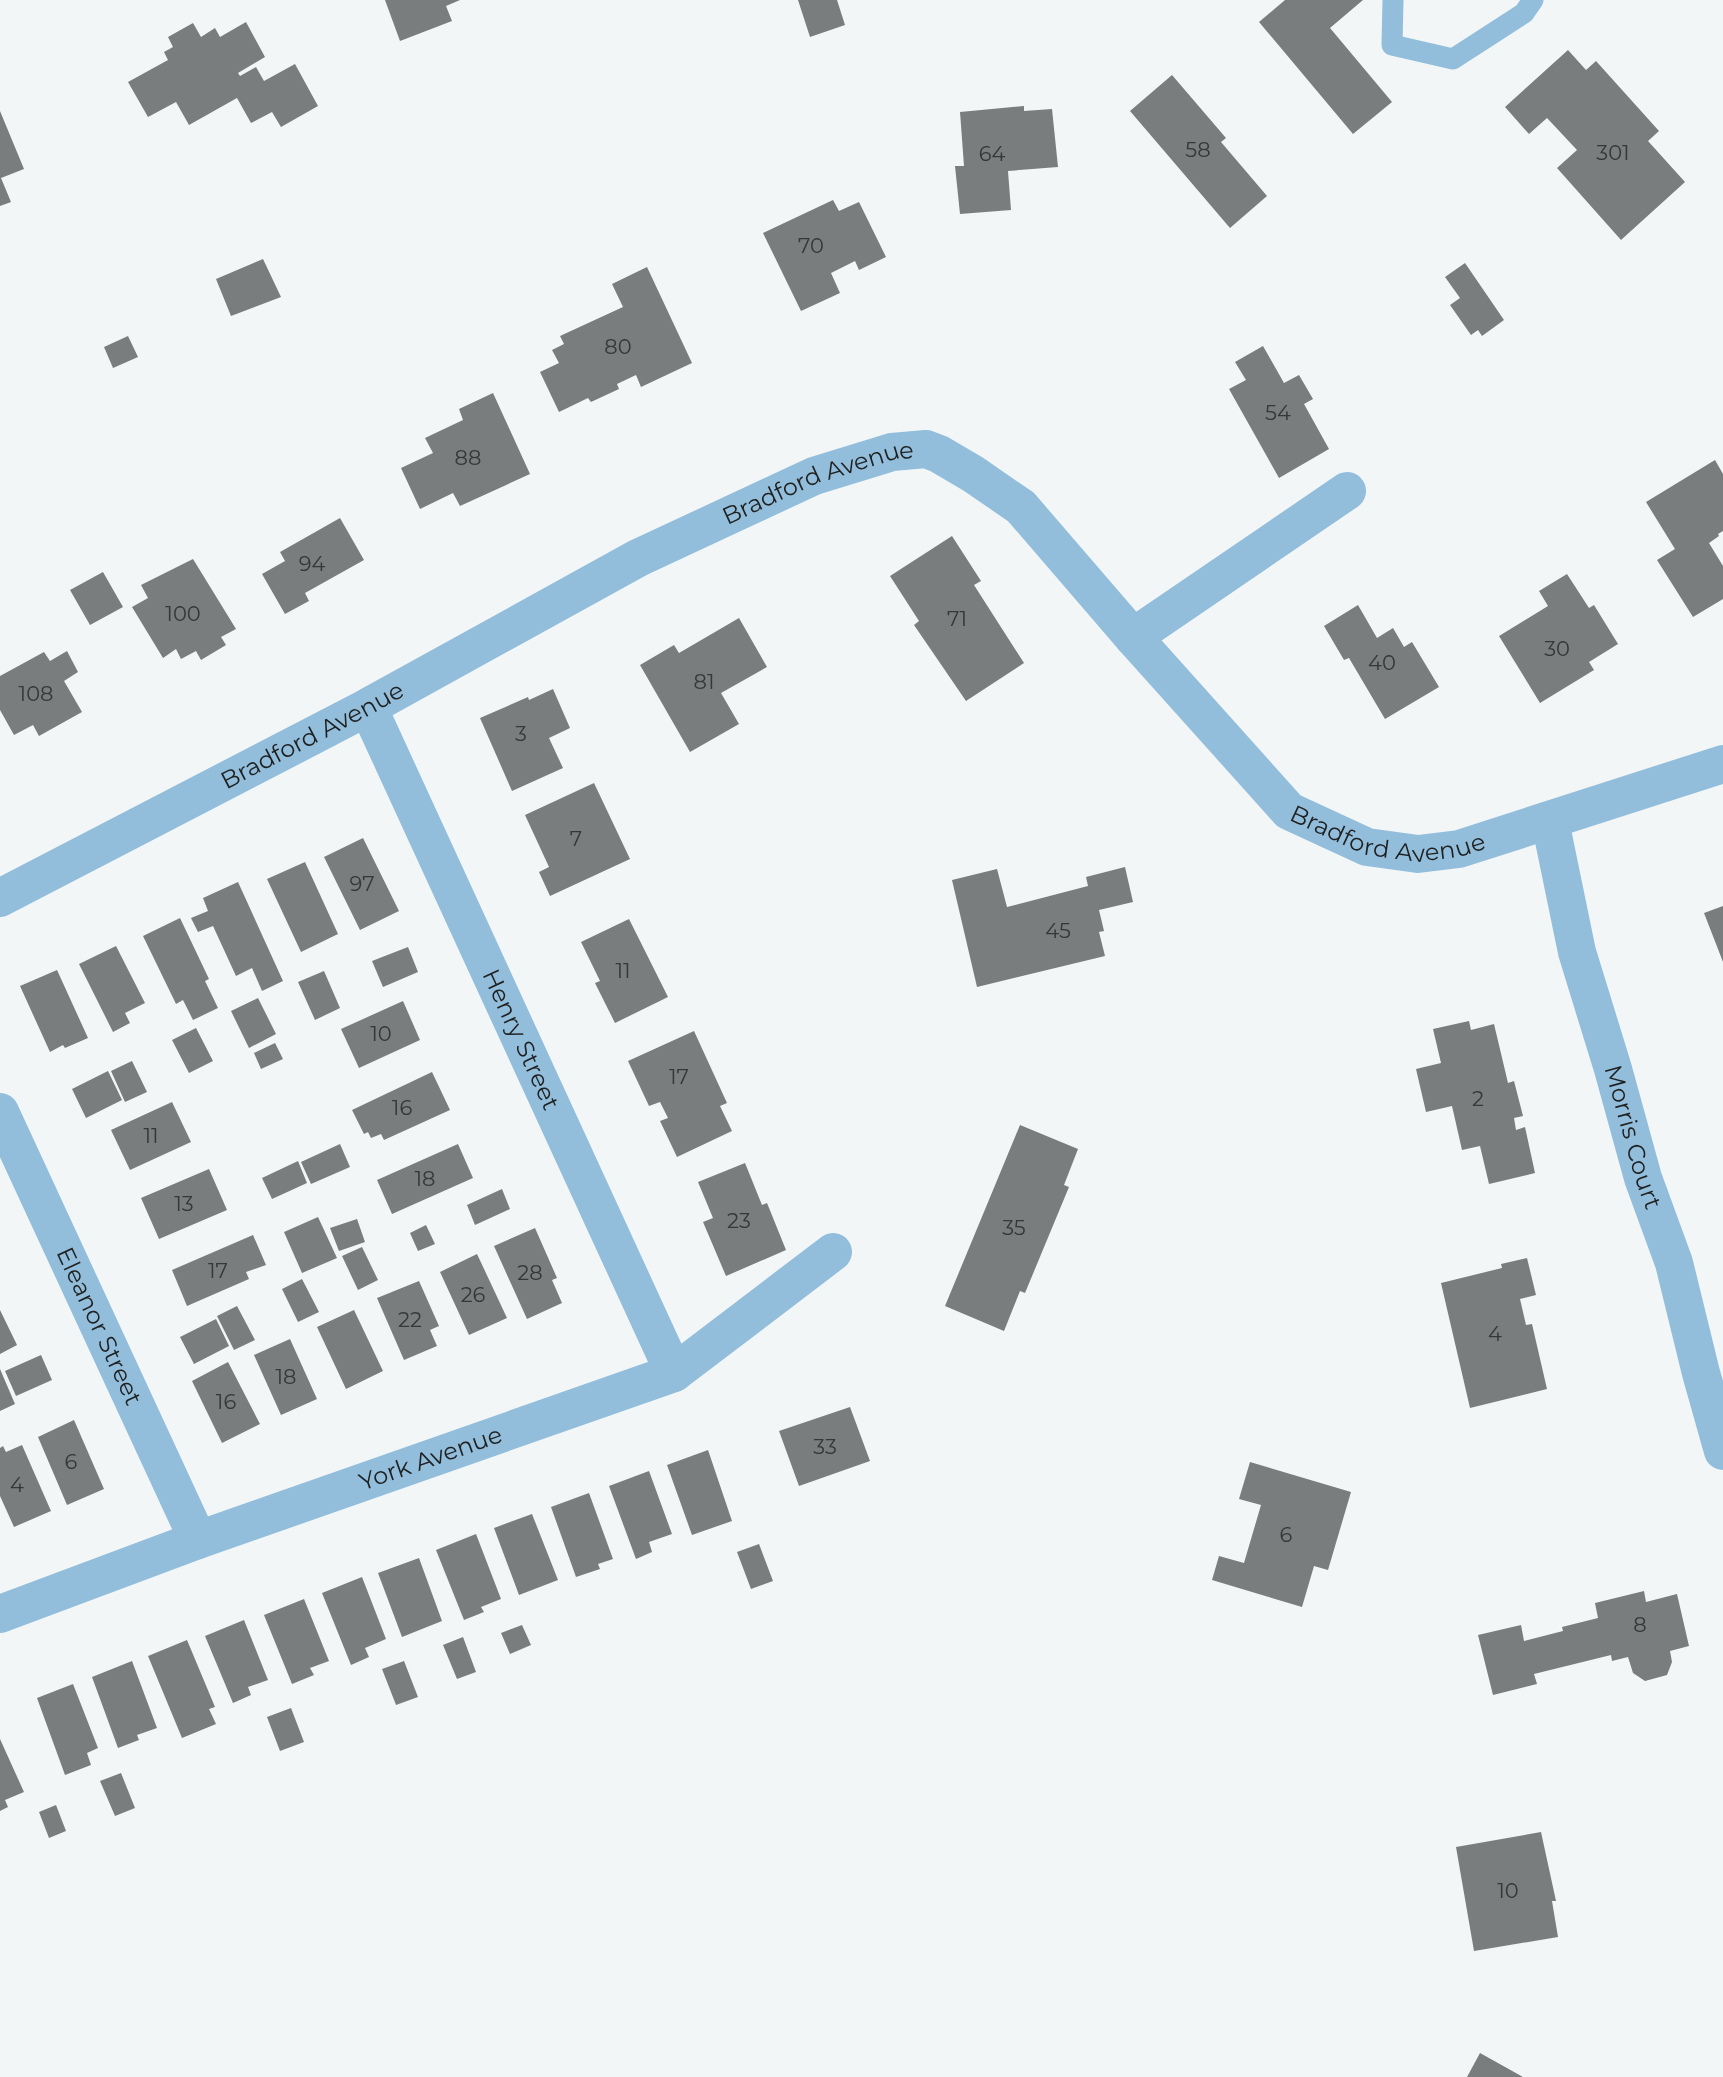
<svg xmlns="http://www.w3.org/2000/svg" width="1723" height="2077" font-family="Montserrat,sans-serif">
<rect width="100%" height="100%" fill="#f2f6f7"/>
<path fill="#797d7d" d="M385 0H460L446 6 452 21 400 41Z
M798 0H837L845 25 810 37Z
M1285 0H1363L1330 28 1392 102 1353 134 1259 22Z
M246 22 265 57 238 73 240 76 256 67 264 81 295 64 318 106 281 127 272 112 251 123 237 98 189 125 176 102 148 117 128 82 168 60 164 52 173 47 168 37 193 23 201 37 215 28 220 37Z
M1568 50 1586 70 1596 61 1659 131 1648 141 1685 182 1621 240 1557 168 1577 150 1547 118 1529 134 1505 107Z
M1172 75 1226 138 1221 142 1267 196 1230 228 1130 111Z
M1024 106V111L1052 109 1058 167 1008 171 1011 210 960 214 955 166H964L960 112Z
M0 111 24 169 1 178 11 202 0 206Z
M833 200 839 211 859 202 886 257 859 270 855 261 831 273 840 293 801 311 763 233Z
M263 259 281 297 231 316 216 279Z
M1465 263 1504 320 1482 336 1478 330 1471 335 1450 305 1460 298 1445 277Z
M647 267 692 363 641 387 636 375 617 384 619 389 591 402 588 398 559 412 540 372 559 363 552 350 564 344 560 336 623 307 612 284Z
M128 336 138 357 113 368 104 347Z
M1263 346 1284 383 1299 375 1313 399 1304 404 1329 449 1279 478 1229 389 1246 380 1235 362Z
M493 393 530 474 460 506 453 493 420 509 401 468 433 453 425 438 463 420 459 409Z
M1715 460 1723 474V531L1718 534 1719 536 1709 543 1723 566V599L1693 617 1657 560 1675 549 1646 502Z
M340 518 364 560 305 593 309 601 285 614 262 574 285 561 280 552Z
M952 536 981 581 974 585 1024 663 966 701 914 625 919 621 890 576Z
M193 559 236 629 221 637 226 645 201 660 196 651 181 659 176 649 163 658 132 607 148 598 141 585Z
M103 572 123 607 90 625 70 590Z
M1567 574 1589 608 1594 605 1618 644 1589 662 1594 670 1540 703 1499 636 1548 606 1539 591Z
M1358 605 1377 638 1393 628 1404 647 1412 642 1439 687 1385 719 1349 658 1344 660 1324 626Z
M739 618 767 667 721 693 739 724 690 752 640 665 674 645 679 653Z
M67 651 78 672 64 681 82 712 39 736 33 725 14 735 0 710V676L44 652 50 661Z
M553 689 570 728 549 738 563 768 512 791 480 718 528 697 529 700Z
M594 783 630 859 550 896 539 872 549 867 525 815Z
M363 838 399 911 360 930 324 857Z
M305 862 338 934 301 952 267 879Z
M1125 867 1133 902 1099 910 1104 931 1099 932 1105 956 977 987 952 880 997 869 1007 907 1088 886 1086 877Z
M238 882 283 981 262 991 252 968 236 976 213 926 198 932 191 918 208 911 203 898Z
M1723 906V962L1704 913Z
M180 918 209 979 205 981 218 1008 193 1020 183 1000 176 1004 143 936Z
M629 919 668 997 615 1023 595 983 600 981 581 942Z
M116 946 145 1003 125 1013 130 1023 113 1032 79 964Z
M408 947 418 972 383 987 372 961Z
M57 970 88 1038 65 1048 63 1045 50 1052 20 986Z
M324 971 340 1008 315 1020 298 982Z
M258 998 276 1034 249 1048 231 1011Z
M403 1001 420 1040 359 1068 341 1029Z
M1469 1021 1471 1030 1494 1024 1508 1083 1514 1081 1523 1116 1514 1118 1516 1130 1525 1127 1535 1173 1489 1184 1480 1146 1462 1150 1452 1106 1426 1112 1416 1069 1441 1063 1433 1029Z
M196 1028 213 1061 189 1073 172 1040Z
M694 1031 727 1103 720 1106 732 1131 677 1157 660 1121 668 1118 660 1102 649 1106 628 1061Z
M275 1043 283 1059 261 1069 254 1053Z
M132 1061 147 1092 125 1102 111 1071Z
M108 1071 122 1100 86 1118 72 1089Z
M432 1072 450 1110 384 1140 381 1134 371 1138 368 1132 364 1134 352 1110Z
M172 1102 191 1142 130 1170 111 1130Z
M1020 1125 1078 1149 1064 1185 1069 1187 1025 1293 1020 1291 1004 1331 945 1306Z
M340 1144 350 1167 311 1184 301 1162Z
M458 1144 473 1178 392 1214 377 1180Z
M298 1161 307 1183 272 1199 262 1178Z
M745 1163 762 1205 767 1203 786 1250 726 1276 703 1222 713 1218 698 1182Z
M209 1169 227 1210 159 1239 141 1198Z
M502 1189 510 1209 475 1225 467 1205Z
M318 1217 337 1258 302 1273 284 1232Z
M357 1219 365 1242 339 1251 330 1228Z
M426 1225 435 1244 418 1251 410 1233Z
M535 1228 557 1278 552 1280 562 1303 527 1319 494 1246Z
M253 1235 266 1265 246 1272 249 1279 187 1306 172 1270Z
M362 1247 378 1280 358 1290 342 1256Z
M477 1254 507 1318 469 1335 440 1272Z
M1527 1258 1536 1295 1520 1299 1526 1325 1532 1324 1547 1389 1470 1408 1441 1283 1502 1268 1501 1264Z
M302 1279 319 1312 298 1322 282 1289Z
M419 1281 439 1326 430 1330 437 1346 404 1360 377 1298Z
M237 1306 255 1340 234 1350 217 1316Z
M0 1310 17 1345 0 1354Z
M354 1310 383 1371 346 1389 317 1327Z
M216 1319 229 1346 194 1364 180 1337Z
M290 1339 317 1399 281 1415 254 1355Z
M41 1355 52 1380 16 1396 5 1371Z
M228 1362 260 1424 222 1443 192 1381Z
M0 1369 15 1404 0 1411Z
M850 1407 870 1461 799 1486 779 1431Z
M74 1420 104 1489 67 1505 38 1437Z
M22 1445 51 1511 14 1527 0 1496V1448L3 1446 6 1452Z
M708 1450 732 1521 692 1535 667 1465Z
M1250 1462 1351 1492 1328 1570 1314 1566 1302 1607 1212 1580 1219 1556 1244 1563 1261 1505 1239 1499Z
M649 1471 672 1534 649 1542 652 1552 636 1559 609 1486Z
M589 1493 613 1559 598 1564 600 1569 576 1577 551 1507Z
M532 1514 558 1580 519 1595 494 1528Z
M476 1534 501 1599 481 1607 484 1612 464 1620 436 1550Z
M759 1544 773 1581 751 1589 737 1552Z
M419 1558 442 1621 402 1637 378 1573Z
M362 1577 386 1639 365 1648 369 1657 351 1665 322 1593Z
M1644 1591 1646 1602 1677 1594 1689 1646 1670 1651 1672 1662 1667 1675 1645 1681 1633 1673 1628 1657 1612 1661 1611 1655 1534 1674 1537 1684 1493 1695 1478 1635 1521 1625 1524 1641 1563 1631 1562 1627 1598 1618 1595 1603Z
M304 1599 329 1661 310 1668 314 1675 292 1684 264 1615Z
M244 1620 268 1680 248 1687 251 1695 233 1703 205 1636Z
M522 1625 531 1645 510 1654 501 1633Z
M463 1637 476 1672 457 1679 443 1645Z
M187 1640 215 1707 209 1709 216 1724 182 1738 148 1656Z
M132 1661 157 1728 137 1735 139 1740 118 1748 92 1677Z
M404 1661 418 1697 396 1705 382 1669Z
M73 1684 98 1748 87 1753 91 1765 65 1775 37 1698Z
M291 1708 304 1742 280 1751 267 1717Z
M0 1739 24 1792 5 1800 8 1807 0 1811Z
M121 1773 135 1808 115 1816 100 1781Z
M56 1805 66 1831 49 1838 39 1812Z
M1541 1832 1556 1901H1552L1558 1937 1474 1951 1456 1847Z
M1480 2053 1523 2077H1467Z"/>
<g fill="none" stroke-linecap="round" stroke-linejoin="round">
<path stroke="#92bedc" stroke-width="21" d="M1393 0 1392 45 1453 59 1524 13 1533 0"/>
<g stroke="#92bedc" stroke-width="38">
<path d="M1133 637 1347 491"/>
<path id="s1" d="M368 707 674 1373"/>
<path id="s2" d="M1550 821 1577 952 1613 1069 1643 1178 1674 1263 1701 1373 1723 1451"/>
<path id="s3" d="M0 898 368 707 638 558 814 476 892 452 926 449 939 454 973 474 1021 507 1133 637 1289 811 1367 847 1418 854 1459 849 1723 764"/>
<path id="s4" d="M0 1112 198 1540"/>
<path id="s5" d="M0 1614 198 1540 674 1373 833 1252"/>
</g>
</g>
<g text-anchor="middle" stroke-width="5" stroke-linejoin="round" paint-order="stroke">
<g font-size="21" fill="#363737">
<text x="1198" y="157">58</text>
<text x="1613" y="160">301</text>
<text x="992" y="161">64</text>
<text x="811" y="253">70</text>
<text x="618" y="354">80</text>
<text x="1278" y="420">54</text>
<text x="468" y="465">88</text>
<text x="312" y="571">94</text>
<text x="183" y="621">100</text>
<text x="957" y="626">71</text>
<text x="1557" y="656">30</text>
<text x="1382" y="670">40</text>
<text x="704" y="689">81</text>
<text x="36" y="701">108</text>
<text x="521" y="741">3</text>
<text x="576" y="846">7</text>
<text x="362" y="891">97</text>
<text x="1058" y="938">45</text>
<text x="623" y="978">11</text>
<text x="381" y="1041">10</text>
<text x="679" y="1084">17</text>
<text x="1478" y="1106">2</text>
<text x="402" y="1115">16</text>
<text x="151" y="1143">11</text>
<text x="425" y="1186">18</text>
<text x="184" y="1211">13</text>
<text x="739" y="1228">23</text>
<text x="1014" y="1235">35</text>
<text x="218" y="1278">17</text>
<text x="530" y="1280">28</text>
<text x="473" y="1302">26</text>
<text x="410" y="1327">22</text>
<text x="1495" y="1341">4</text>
<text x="286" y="1384">18</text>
<text x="226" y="1409">16</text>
<text x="825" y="1454">33</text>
<text x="71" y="1469">6</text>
<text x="17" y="1492">4</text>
<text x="1286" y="1542">6</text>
<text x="1640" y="1632">8</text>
<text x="1508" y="1898">10</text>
</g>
<g font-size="24" fill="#1f2020" stroke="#f2f6f7">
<text dy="8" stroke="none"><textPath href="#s3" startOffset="919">Bradford Avenue</textPath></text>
<text dy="8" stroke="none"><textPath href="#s3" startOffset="352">Bradford Avenue</textPath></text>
<text dy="8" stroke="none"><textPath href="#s3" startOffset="1654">Bradford Avenue</textPath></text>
<text dy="8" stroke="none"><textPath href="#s1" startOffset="366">Henry Street</textPath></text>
<text dy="8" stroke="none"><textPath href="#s2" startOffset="327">Morris Court</textPath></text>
<text dy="8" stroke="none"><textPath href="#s4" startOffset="236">Eleanor Street</textPath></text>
<text dy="8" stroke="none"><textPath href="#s5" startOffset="458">York Avenue</textPath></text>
</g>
</g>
</svg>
